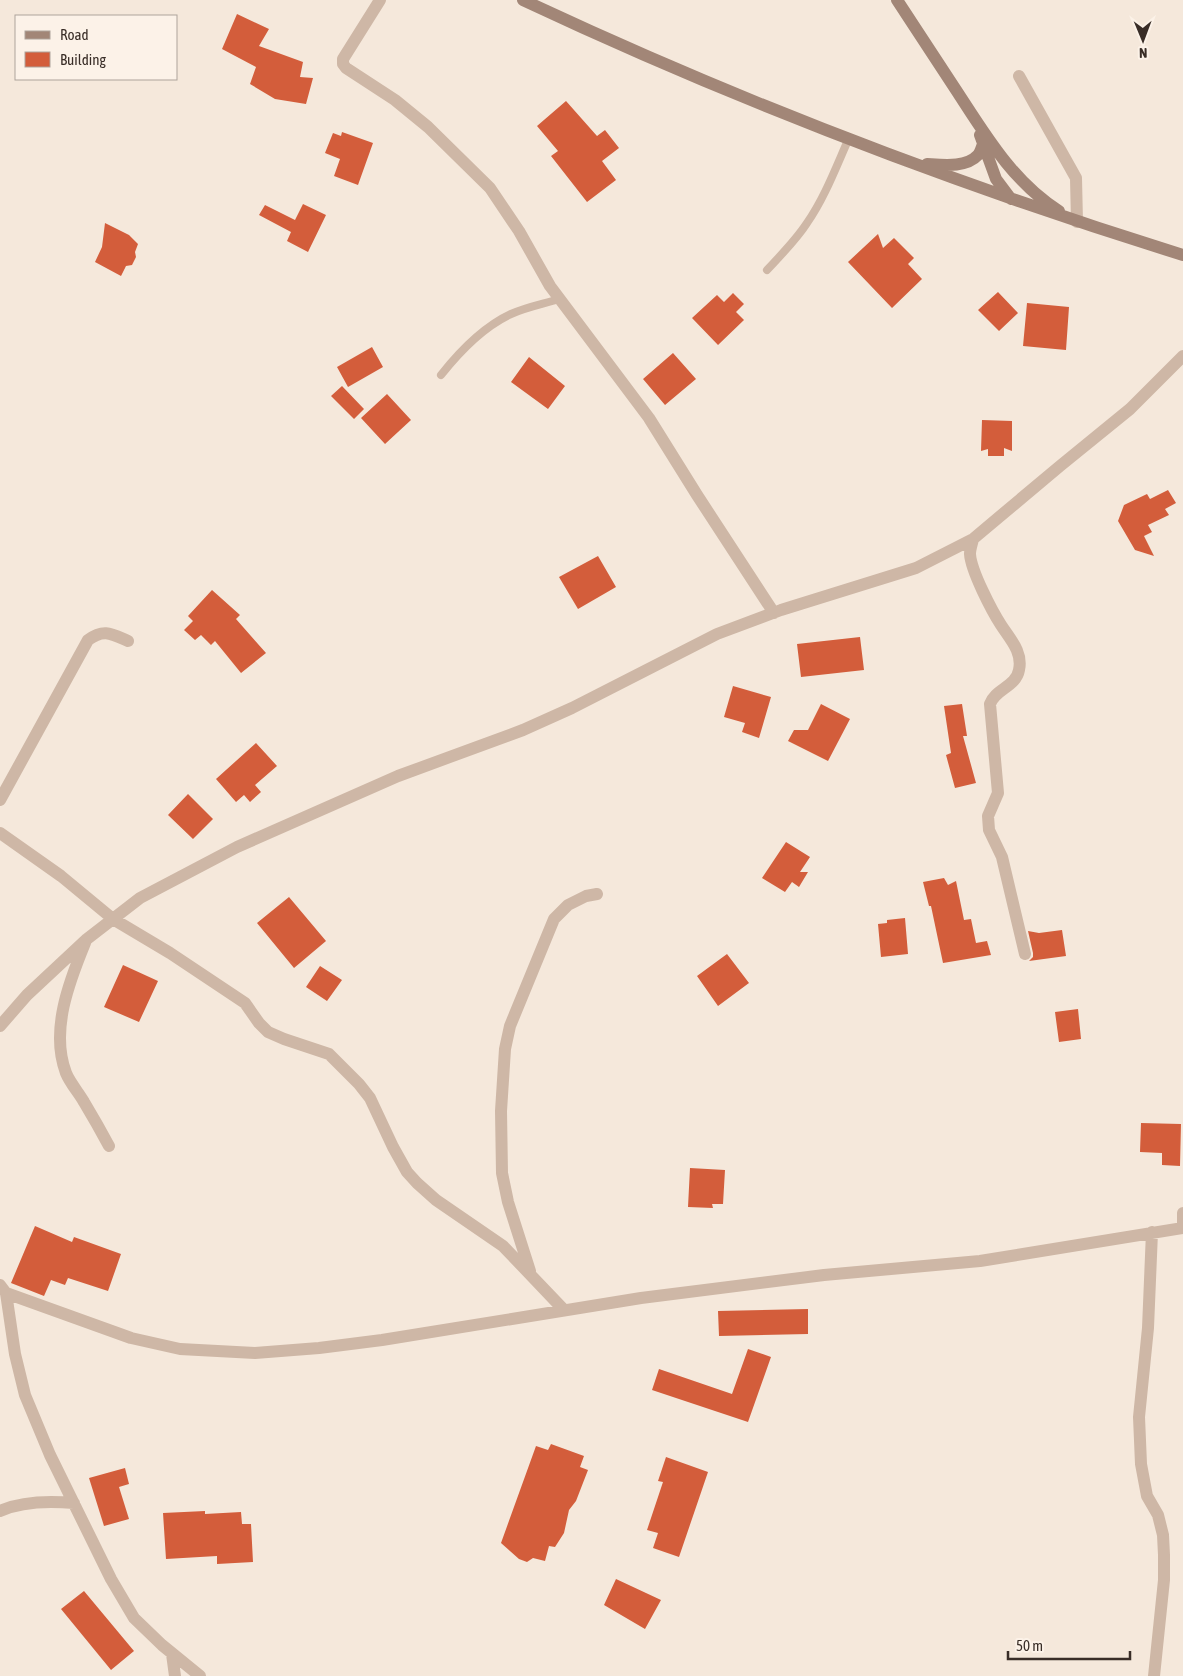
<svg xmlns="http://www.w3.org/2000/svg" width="1183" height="1676" font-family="'Asap Condensed',sans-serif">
<rect width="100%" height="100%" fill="#f5e8db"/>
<path fill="#d35d3b" d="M237 14 269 29 259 46 303 62 300 77 313 78 306 104 275 99 250 84 256 67 222 49Z
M566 101 597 136 605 130 619 148 602 161 616 180 587 202 551 156 558 151 537 126Z
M342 132 373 143 358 185 334 176 340 159 325 153 333 133 341 136Z
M303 204 326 215 308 252 287 241 291 232 259 215 265 205 295 220Z
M105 223 129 235 138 244 135 252 136 257 132 265 126 266 121 276 95 262 102 247Z
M878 234 883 248 894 238 914 258 908 264 922 279 892 308 848 262Z
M998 292 1018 313 999 331 978 310Z
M733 293 744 304 736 312 744 320 718 345 692 318 717 295 724 302Z
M1027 303 1069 307 1066 350 1023 346Z
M372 347 383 367 348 387 337 367Z
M673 353 696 379 665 405 643 379Z
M529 357 565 386 548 409 511 382Z
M342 386 364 409 354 419 331 396Z
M387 394 411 420 385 444 361 418Z
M982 420 1012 421V451L1004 448V456H988V449L981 451Z
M1168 490 1176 503 1165 509 1169 515 1148 525 1152 532 1144 536 1154 556 1135 550 1118 521 1124 505 1147 494 1150 499Z
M598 556 616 587 578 609 559 577Z
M212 590 240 615 236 619 266 653 241 673 215 641 211 645 201 635 195 640 184 630 193 621 188 616Z
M860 637 864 670 801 677 797 644Z
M733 686 771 697 759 738 742 732 745 723 724 717Z
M821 704 850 719 828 761 788 741 794 730H808Z
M962 704 967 736H963L976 783 955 788 946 755 951 753 944 706Z
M256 743 277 766 255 785 261 792 250 802 244 795 236 802 216 779Z
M188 794 213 819 193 839 168 815Z
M786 842 810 857 800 872H808L799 887 792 882 785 892 762 878Z
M944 878 948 885 956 881 964 920 971 919 976 943 987 941 991 955 943 963 931 906H929L923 882Z
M289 897 326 941 294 968 257 923Z
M905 918 908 954 881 957 878 924 887 923V920Z
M1062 930 1066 956 1029 961 1033 957V953L1028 931 1039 933Z
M727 954 749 983 718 1006 697 976Z
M123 965 158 981 139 1022 104 1007Z
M320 966 342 980 327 1001 306 987Z
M1078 1009 1081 1039 1059 1042 1055 1012Z
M1141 1123 1181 1124 1180 1166 1162 1165V1153L1140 1152Z
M690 1168 725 1170 723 1204H712L713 1208 688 1207Z
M35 1226 72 1242 74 1237 121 1254 108 1291 68 1278 65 1285 51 1280 44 1296 11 1283Z
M808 1309V1334L719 1336 718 1311Z
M748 1349 771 1357 748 1422 652 1390 659 1369 732 1394Z
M551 1444 584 1456 580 1467 588 1470 576 1501 569 1510 564 1533 555 1547 549 1546 545 1561 533 1558 527 1562 519 1559 501 1543 536 1446 548 1450Z
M666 1457 708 1472 679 1557 653 1548 658 1533 647 1530 663 1482 658 1481Z
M125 1468 129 1484 119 1487 129 1519 104 1526 89 1478Z
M205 1511V1514L241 1512 242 1524H251L253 1562 217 1564V1556L166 1559 163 1513Z
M616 1579 661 1600 645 1629 604 1605Z
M84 1591 134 1651 111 1670 61 1609Z"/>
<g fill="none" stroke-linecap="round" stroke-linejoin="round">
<path stroke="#ceb7a6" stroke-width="8" d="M767 270C781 255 796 240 807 223 825 197 836 167 849 138
M441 375C460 351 483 327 511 314 526 307 543 304 559 299"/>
<path stroke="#ceb7a6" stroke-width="12" d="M380 0 343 59V64L346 68 395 100 428 127 490 188 519 231 550 286 649 418 697 495 774 613
M1019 76 1076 178 1077 222
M0 800 88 640C104 628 112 634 128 641
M0 833 61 876 113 919 170 953 245 1003 259 1023 268 1032 284 1039 329 1054 359 1084 370 1098 393 1147 407 1172 417 1183 436 1200 503 1246 564 1310
M85 943C69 982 50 1031 66 1073 70 1083 79 1093 84 1102 93 1117 101 1131 109 1146
M1025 954 1002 857 989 830 988 816 998 793 990 704C995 689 1016 687 1019 670 1023 652 1010 639 1001 625 992 611 971 571 970 554 970 549 972 544 973 539L1060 466 1130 409 1183 356
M0 1026 27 995 87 939 140 898 237 847 398 776 523 730 572 708 717 634 781 610 916 568 973 539
M1183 1228V1213
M1152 1232 1148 1328 1139 1417 1141 1464 1147 1496 1158 1515 1163 1535 1164 1555V1580L1154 1676
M530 1271 508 1202 502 1173 501 1111 505 1049 510 1026 554 919 568 905 586 896 597 894
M0 1285 6 1293 131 1338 180 1349 255 1353 319 1348 382 1340 641 1298 824 1275 980 1261 1183 1228
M6 1293 15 1354 25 1395 50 1455 111 1579 134 1618 162 1645 200 1676
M0 1511C22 1501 51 1501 74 1503
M172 1654 175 1676"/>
<path stroke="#a28677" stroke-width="12" d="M523 0C736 100 958 185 1183 255
M897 0C917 31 938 62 958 93 986 136 1014 183 1059 211
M980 135 996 179 1011 199
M927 164C943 165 966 168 978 155 980 153 982 147 983 144"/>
</g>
<rect x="15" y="15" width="162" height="65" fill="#fcf2e8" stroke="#aea39b"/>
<rect x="25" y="31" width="25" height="8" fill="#a28677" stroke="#aea39b"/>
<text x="60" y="40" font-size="15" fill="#392d27">Road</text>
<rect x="25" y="52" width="25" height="15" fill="#d35d3b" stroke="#aea39b"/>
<text x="60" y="65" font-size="15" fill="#392d27">Building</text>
<g transform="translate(1143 40) rotate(179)" stroke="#fcf2e8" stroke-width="4" paint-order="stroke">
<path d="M0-4L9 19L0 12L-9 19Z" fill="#392d27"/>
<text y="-8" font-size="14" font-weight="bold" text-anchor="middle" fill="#392d27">N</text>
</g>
<path d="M1008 1651v8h122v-8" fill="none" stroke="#392d27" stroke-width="2.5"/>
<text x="1016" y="1651" font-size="15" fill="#392d27" stroke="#fcf2e8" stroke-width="4" paint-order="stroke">50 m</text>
</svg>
